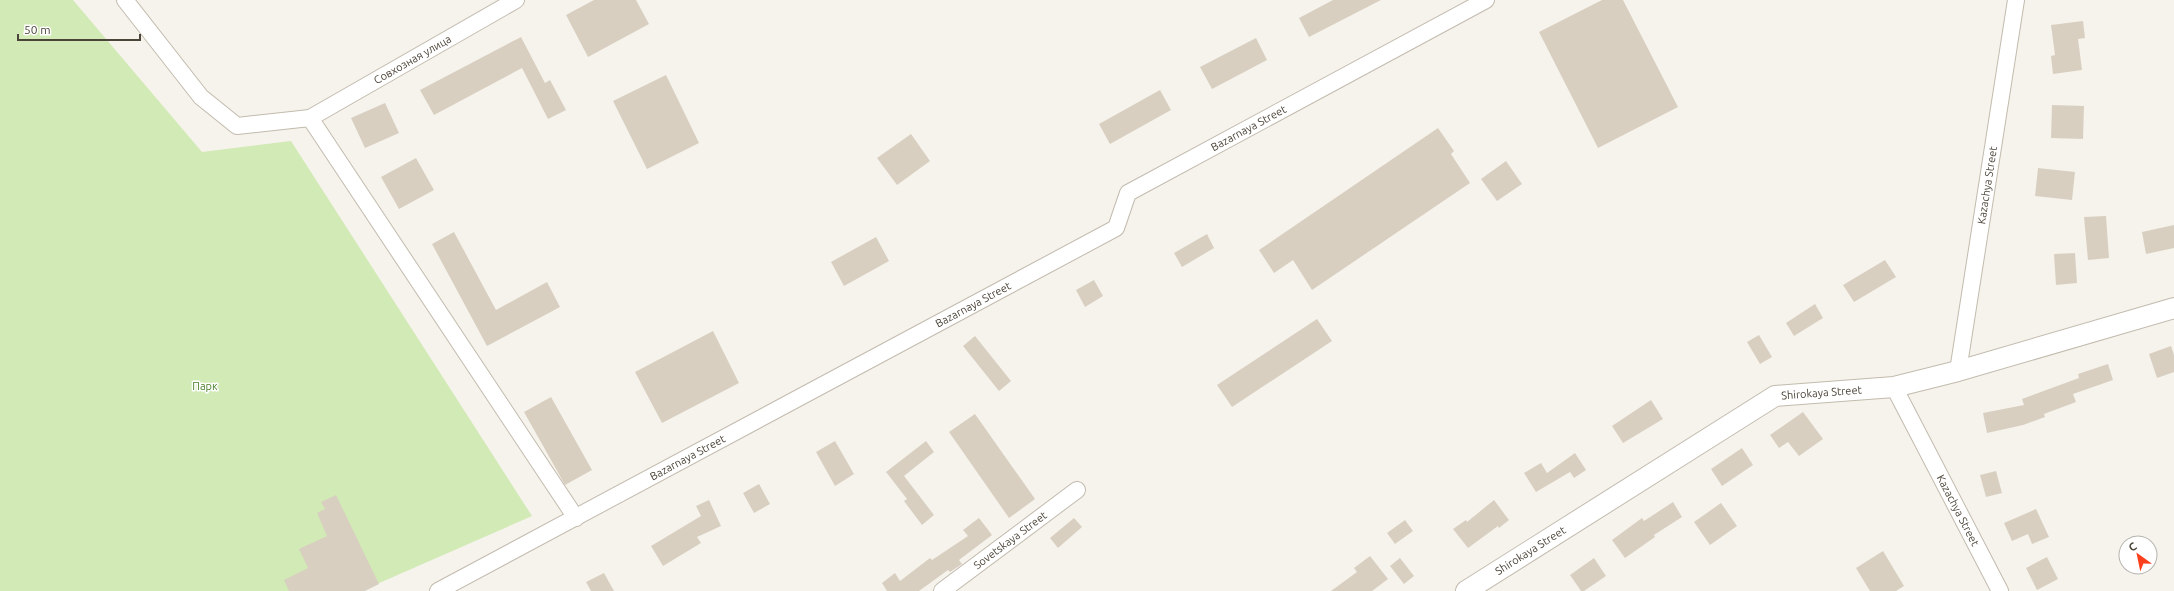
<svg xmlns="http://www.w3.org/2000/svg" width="2174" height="591" font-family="Ubuntu,sans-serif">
<rect width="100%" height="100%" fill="#f6f3ec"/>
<path fill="#d2eab5" d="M0 0H73L202 152 291 141 532 516 361 591H0Z"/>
<path fill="#d8cfc1" d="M594 0H636L649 24 588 57 566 15Z
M1333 0H1381L1309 37 1299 18Z
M1602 0H1623L1678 107 1598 148 1539 32Z
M2083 21 2085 38 2078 39 2082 70 2053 74 2051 56 2055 55 2051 25Z
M521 37 545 83 550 80 566 110 548 119 522 68 434 115 420 90Z
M1256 38 1267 60 1212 89 1200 67Z
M666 75 699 143 647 169 613 101Z
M1160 90 1171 110 1110 144 1099 124Z
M385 103 399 133 365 148 351 118Z
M2052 105 2084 106 2083 139 2051 138Z
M1438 128 1454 151 1451 154 1470 183 1312 290 1293 260 1274 273 1259 250Z
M911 134 930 161 897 185 877 158Z
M416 158 434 190 399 209 381 177Z
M1506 161 1522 184 1497 201 1481 179Z
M2038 168 2075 172 2072 200 2035 196Z
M2106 216 2109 258 2088 260 2084 217Z
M2174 225V248L2146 254 2142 232Z
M454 232 496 310 547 282 560 307 487 346 432 244Z
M1207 234 1214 248 1182 267 1174 253Z
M876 237 889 261 844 286 831 262Z
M2075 253 2077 283 2056 285 2054 254Z
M1885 260 1896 277 1854 302 1843 285Z
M1094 280 1103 296 1085 307 1076 290Z
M1815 304 1823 318 1794 336 1786 323Z
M1317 319 1332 341 1232 407 1217 385Z
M713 331 739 383 662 423 635 372Z
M1759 335 1772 357 1760 364 1747 342Z
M975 336 1011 381 999 391 963 346Z
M2171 346 2174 355V372L2157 378 2149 354Z
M2108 364 2113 380 2073 394 2076 402 2044 414 2045 417 2023 425 1987 433 1983 413 2024 405 2022 399 2079 378 2078 374Z
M551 397 592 470 565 485 524 412Z
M1651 400 1663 419 1623 443 1612 426Z
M1803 412 1823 439 1799 456 1788 442 1779 448 1770 435Z
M975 414 1035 499 1009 518 949 432Z
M835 441 854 474 835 486 816 452Z
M926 441 934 452 904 476 934 515 922 525 904 501 907 499 886 472Z
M1742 448 1753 465 1722 486 1711 469Z
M1575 453 1586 470 1574 478 1570 472 1536 492 1524 473 1541 463 1547 473Z
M1996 471 2002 493 1986 497 1980 475Z
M759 484 770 504 754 513 743 493Z
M336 495 379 584 365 591H289L284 580 308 568 299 549 327 536 317 513 325 509 321 502Z
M709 500 721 526 697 537 701 543 663 566 651 546 701 516 696 506Z
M1494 500 1509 520 1499 528 1498 526 1468 548 1453 529 1466 520 1467 522Z
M1673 502 1682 517 1654 535 1655 537 1625 558 1612 540 1642 518 1644 521Z
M1721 503 1737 526 1710 545 1694 522Z
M2036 509 2049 537 2032 544 2028 534 2012 541 2004 523Z
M979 518 992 535 959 560 962 564 950 572 948 570 919 591H887L882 583 895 573 900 581 930 558 932 560 968 536 963 530Z
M1074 518 1082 527 1058 548 1050 538Z
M1405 520 1413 531 1395 544 1387 533Z
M1883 551 1904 586 1896 591H1870L1856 568Z
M1370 556 1388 579 1372 591H1331L1357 572 1354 568Z
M2047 557 2058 579 2037 590 2026 568Z
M1400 558 1414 576 1404 584 1390 566Z
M1594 558 1606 576 1584 591H1581L1570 575Z
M604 573 614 591H591L586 582Z"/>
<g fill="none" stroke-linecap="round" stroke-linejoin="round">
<defs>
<g id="minor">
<path d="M125 0 201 97 237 126 310 118 576 518"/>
<path id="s1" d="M310 118 516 0"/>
<path id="s2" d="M1958 371 2016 0"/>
<path id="s3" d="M1894 387 2000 591"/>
<path id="s4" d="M438 591 1116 228 1128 193 1486 0"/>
<path id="s5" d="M942 591 1077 490"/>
</g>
<g id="tertiary">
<path id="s6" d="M1466 591 1775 396 1894 387 1958 371 2174 308"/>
</g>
</defs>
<use href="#minor" stroke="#c2bbae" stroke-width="18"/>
<use href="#tertiary" stroke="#c2bbae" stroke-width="22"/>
<use href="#minor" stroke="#fff" stroke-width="16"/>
<use href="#tertiary" stroke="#fff" stroke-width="20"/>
</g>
<g text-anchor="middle" stroke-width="3" stroke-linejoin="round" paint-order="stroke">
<g font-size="11" fill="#4b4439" stroke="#fff">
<text dy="4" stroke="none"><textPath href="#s1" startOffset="118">Совхозная улица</textPath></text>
<text dy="4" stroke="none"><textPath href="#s4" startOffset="943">Bazarnaya Street</textPath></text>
<text dy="4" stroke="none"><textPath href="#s2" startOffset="188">Kazachya Street</textPath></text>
<text dy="4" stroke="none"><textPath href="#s4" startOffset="607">Bazarnaya Street</textPath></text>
<text dy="4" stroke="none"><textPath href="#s6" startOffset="412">Shirokaya Street</textPath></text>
<text dy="4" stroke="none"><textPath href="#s4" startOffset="283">Bazarnaya Street</textPath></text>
<text dy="4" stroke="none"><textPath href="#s3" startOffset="139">Kazachya Street</textPath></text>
<text dy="4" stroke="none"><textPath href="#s5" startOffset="85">Sovetskaya Street</textPath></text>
<text dy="4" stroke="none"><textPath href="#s6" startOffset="76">Shirokaya Street</textPath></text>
</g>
<g font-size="11" fill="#4a7f2a" stroke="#fff">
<text x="205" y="390">Парк</text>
</g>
</g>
<g transform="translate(2138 555) rotate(327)"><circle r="19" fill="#ffffff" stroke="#b7b4b0"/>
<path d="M0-3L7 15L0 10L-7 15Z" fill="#fc3f1d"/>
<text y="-6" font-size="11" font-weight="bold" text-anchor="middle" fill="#4b4439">С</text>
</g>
<path d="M18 34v6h122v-6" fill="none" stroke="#4b4439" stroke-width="2"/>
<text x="24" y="34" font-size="12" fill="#4b4439" stroke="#ffffff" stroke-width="3" paint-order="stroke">50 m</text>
</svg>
